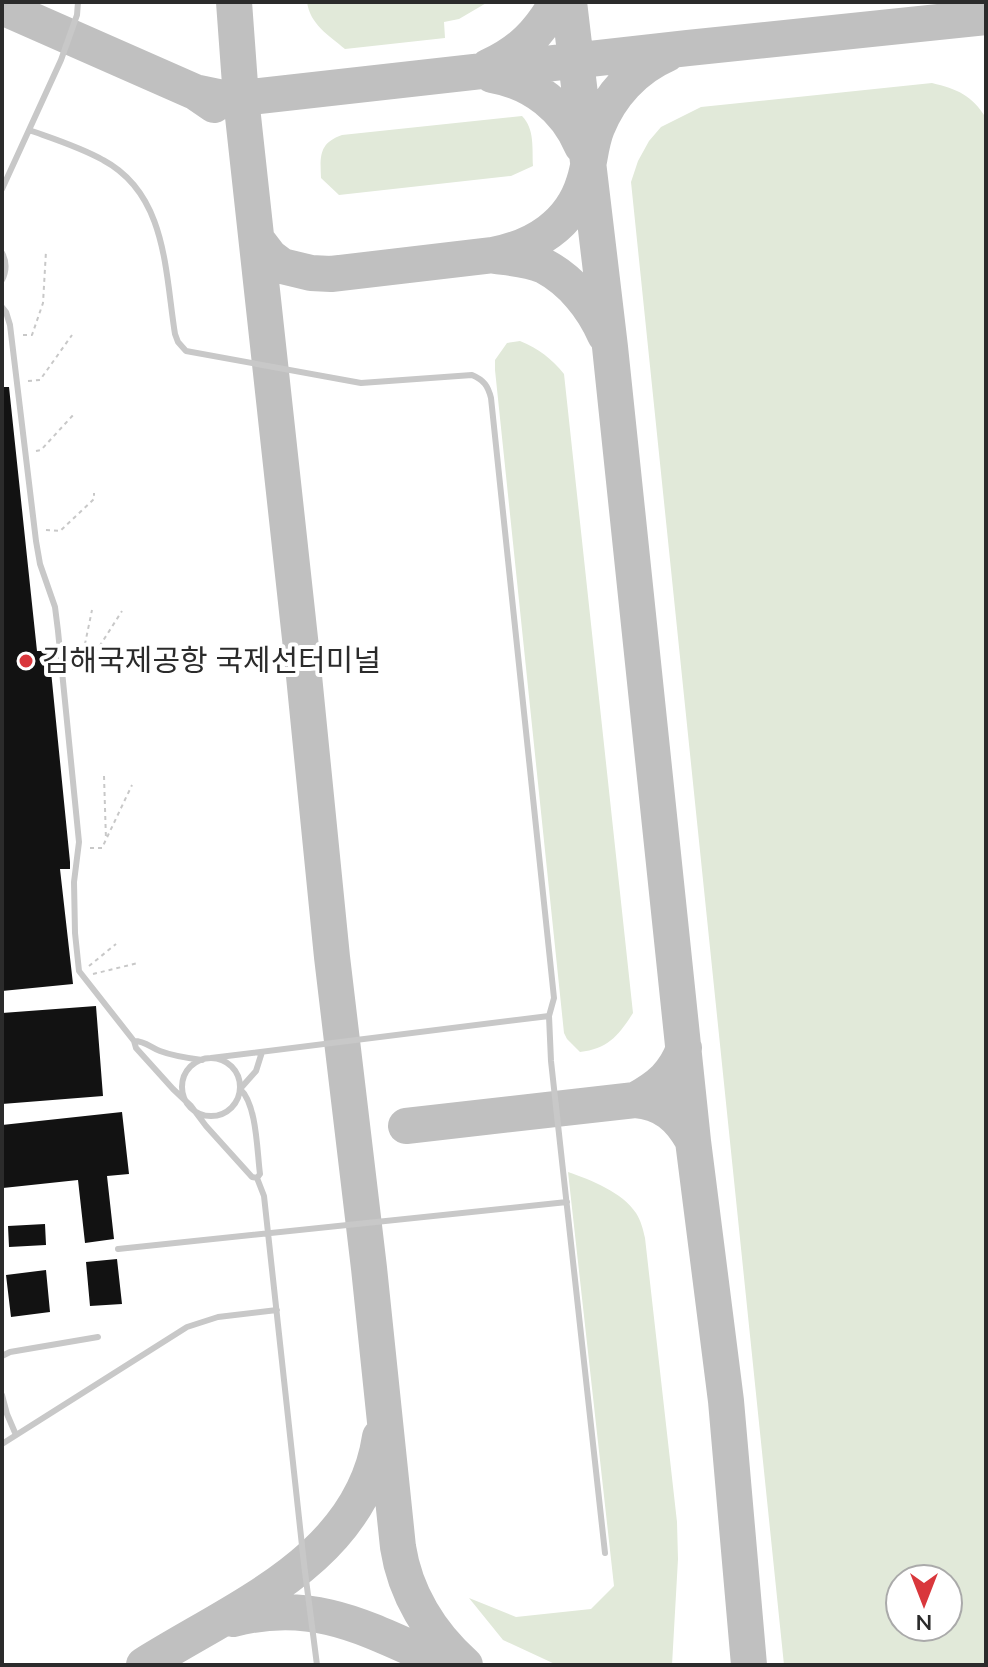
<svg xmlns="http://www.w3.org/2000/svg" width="988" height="1667" font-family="Mulish,'Noto Sans KR',sans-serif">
<rect width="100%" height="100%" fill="#fff"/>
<path fill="#e1e9d9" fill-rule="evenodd" d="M307 2H488L459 19 444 22 445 38 345 49C328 35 310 24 307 2Z
M932 83C957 89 972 95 986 118V1665H784L631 182 638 161 649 141 661 127 701 107ZM948 1579V1627H900V1579Z
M522 116C535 129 532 149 533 166L511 176 339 195 321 178C320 156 319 143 342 135Z
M520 341C539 349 551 358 564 374L633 1013C619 1035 608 1049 580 1052L567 1039 564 1033 495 370V360L507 343Z
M568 1172C591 1180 622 1192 636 1213 641 1221 643 1229 645 1238L677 1522 678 1559 672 1665H557L503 1640 469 1598 516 1617 591 1609 614 1586Z"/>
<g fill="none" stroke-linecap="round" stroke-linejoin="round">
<path stroke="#c0c0c0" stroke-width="36" d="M234 2 241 98 303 666 332 957 369 1268 398 1547C405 1593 430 1634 465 1665
M569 2 610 347 693 1141 726 1401 749 1665
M2 7 195 92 214 105
M488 67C521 52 539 33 557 2
M492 75C533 82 566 108 582 146
M195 92 219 97 241 98 688 48 986 17
M257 240 270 257 282 266 311 273 331 274 493 255C534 247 571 225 584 182 590 164 590 145 597 128 610 95 635 68 667 54
M495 256C511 258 529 259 544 266 572 281 593 307 605 335
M684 1048C675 1074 659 1087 635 1100 663 1102 680 1117 693 1141
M406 1126 635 1100
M233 1619C319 1597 372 1632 449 1665
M144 1665C236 1607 362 1559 380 1437"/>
</g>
<path fill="#121212" d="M2 387H9L37 651H49L70 862V869H60L73 984 2 991Z
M96 1006 103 1096 2 1104V1013Z
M122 1112 129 1174 107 1176 114 1239 85 1243 78 1180 3 1188 2 1125Z
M45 1224 46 1245 9 1247 8 1226Z
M117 1259 122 1304 90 1306 86 1262Z
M46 1270 50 1312 11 1317 6 1275Z"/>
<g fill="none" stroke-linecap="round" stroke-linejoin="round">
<path stroke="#c8c8c8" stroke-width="2" stroke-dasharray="4 4" stroke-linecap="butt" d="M23 335H32L43 303 46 251
M28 381 40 380 72 335
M36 451 41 450 75 413
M46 530 60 531 94 499V493
M80 668 92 610
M72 669H85L122 611
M104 776 106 840
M90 848H102L132 785
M89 966 116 944
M93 974 138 963"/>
<path stroke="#c8c8c8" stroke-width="6" d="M29 130C54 139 80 147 103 160 167 194 165 272 175 334L178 342 186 351 361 383 472 375C484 380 488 386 491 398L554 998 549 1016 551 1061 605 1553
M2 189 61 60 77 15 78 2
M2 253C7 262 7 270 2 280
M2 307 6 312 10 325 36 541 40 564 55 607 58 631 79 842 74 882 75 933 79 971 134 1041 136 1048 173 1089 191 1106 206 1126 252 1177 257 1178
M134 1041C145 1041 150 1047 160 1051 173 1056 187 1058 202 1060
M262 1052 256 1071 240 1089C257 1104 257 1152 260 1174L257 1178 264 1196 304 1564 317 1665
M211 1058 549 1016
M182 1087a29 29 0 1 1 58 0a29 29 0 1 1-58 0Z
M118 1249 567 1202
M2 1356 10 1352 98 1337
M2 1395 7 1414 16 1435
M2 1444 187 1327 218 1317 277 1310"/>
</g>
<circle fill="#d9373c" stroke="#fff" stroke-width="3" cx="26" cy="661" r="8"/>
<g text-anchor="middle" stroke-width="8" stroke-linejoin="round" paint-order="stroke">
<g font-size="30" fill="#2b2b2b" stroke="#fff" text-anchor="start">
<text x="42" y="671">김해국제공항 국제선터미널</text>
</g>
</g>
<rect width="988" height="1667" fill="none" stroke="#2b2b2b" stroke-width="8"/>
<g transform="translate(924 1603) rotate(180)"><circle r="38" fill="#ffffff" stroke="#aaaaaa" stroke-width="2"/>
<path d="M0-6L14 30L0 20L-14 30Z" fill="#d9373c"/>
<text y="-12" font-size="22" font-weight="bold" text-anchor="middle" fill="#2b2b2b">N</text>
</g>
</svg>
